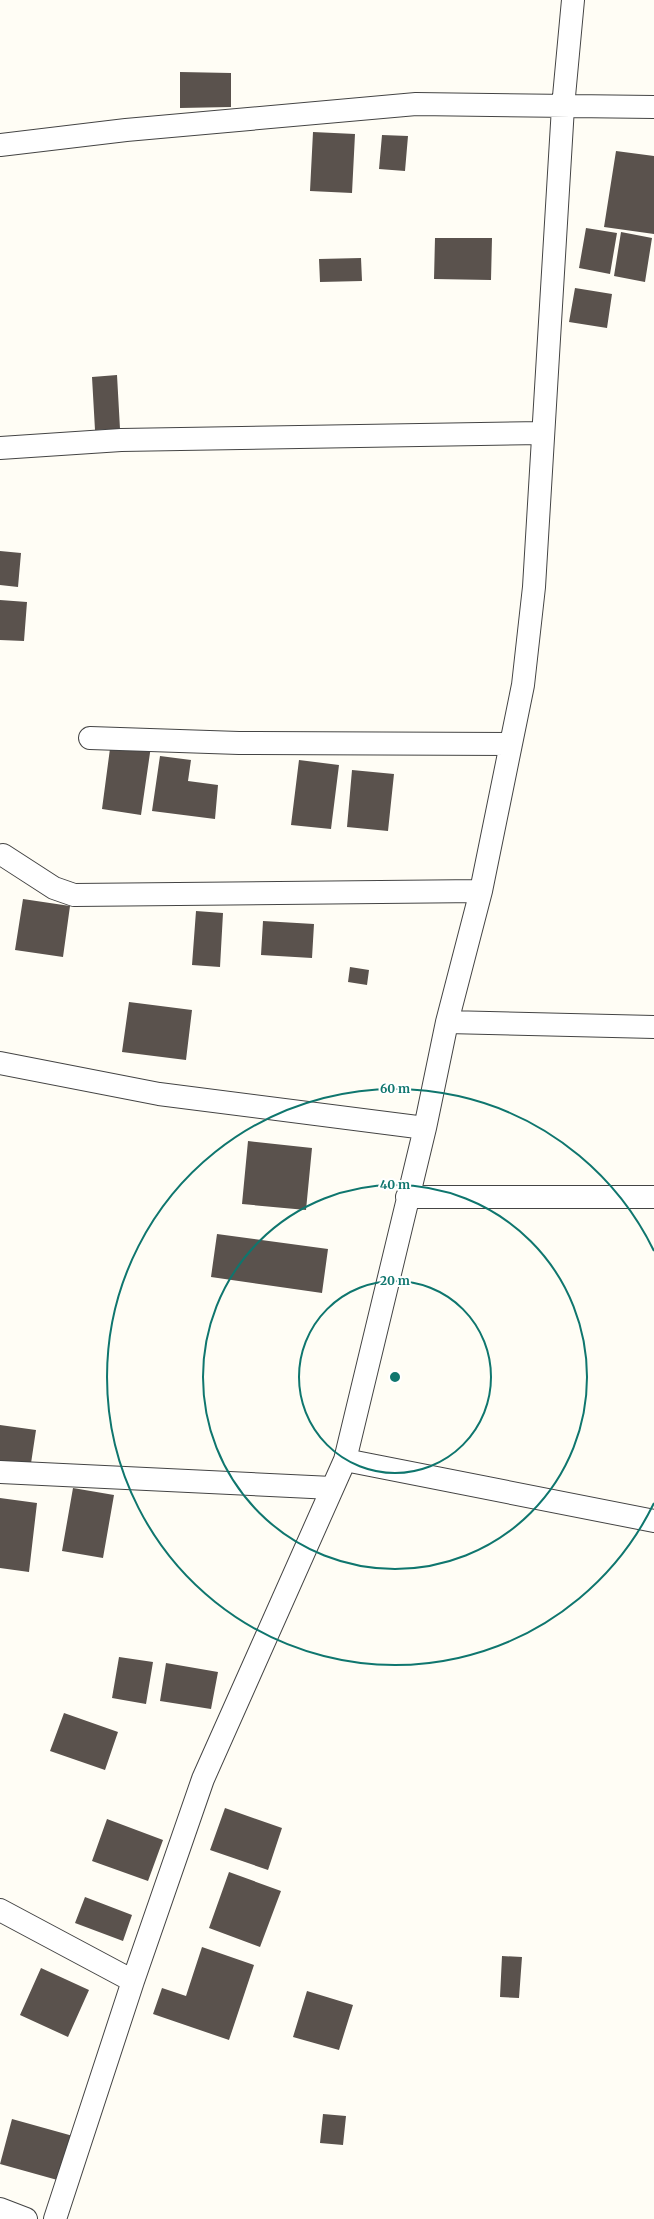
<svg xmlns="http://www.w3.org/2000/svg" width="654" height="2219" font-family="Merriweather,serif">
<rect width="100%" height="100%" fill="#fffdf5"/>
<path fill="#5a524d" d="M180 72 231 73V107L180 108Z
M313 132 355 134 352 193 310 191Z
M382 135 408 136 405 171 379 169Z
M616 151 654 156V234L604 227Z
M586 228 617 233 610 274 579 268Z
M621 232 652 238 645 282 614 276Z
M435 238H492L491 280 434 279Z
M361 258 362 281 320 282 319 259Z
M575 288 612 294 607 328 569 322Z
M117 375 120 429 95 430 92 377Z
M0 551 21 553 18 587 0 585Z
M0 600 27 602 24 641 0 640Z
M111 741 151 746 141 815 102 809Z
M160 756 191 760 188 781 218 785 215 819 152 811Z
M299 760 339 765 331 829 291 825Z
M352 770 394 774 388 831 347 827Z
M23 899 70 906 63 957 15 950Z
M196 911 223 913 220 967 192 965Z
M263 921 314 924 312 958 261 955Z
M350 967 369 970 367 985 348 982Z
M129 1002 192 1010 186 1060 122 1052Z
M248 1141 312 1148 306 1210 242 1204Z
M217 1234 328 1249 322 1293 211 1277Z
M0 1425 36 1430 30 1470 0 1465Z
M73 1488 114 1495 103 1558 62 1551Z
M0 1498 37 1503 29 1572 0 1568Z
M119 1657 153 1662 146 1704 112 1698Z
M166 1663 218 1672 211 1709 160 1701Z
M64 1713 118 1732 105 1770 50 1751Z
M225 1808 282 1828 268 1870 210 1850Z
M107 1819 163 1840 148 1881 92 1861Z
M229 1872 281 1891 260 1947 209 1928Z
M85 1897 132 1915 123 1941 75 1923Z
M202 1947 254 1965 229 2040 153 2014 162 1988 186 1996Z
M502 1956 522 1957 519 1998 500 1997Z
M41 1968 89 1990 68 2037 20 2015Z
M307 1991 353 2005 339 2050 293 2037Z
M323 2114 346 2116 343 2145 320 2143Z
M12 2119 73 2136 61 2181 0 2164Z"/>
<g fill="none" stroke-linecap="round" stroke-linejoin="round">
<defs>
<path id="minor" d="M0 145 126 130 416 104 654 107
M0 448 121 440 543 433
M90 738 239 743 511 744
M3 855 54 888 74 895 481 891
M447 1022 654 1027
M0 1063 159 1094 425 1128
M407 1197H654
M345 1460 654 1521
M0 1472 332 1488
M0 1910 133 1981
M0 2209 26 2219
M55 2219 133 1981 203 1779 345 1460 425 1128 447 1022 481 891 523 685 534 587 563 107 573 0"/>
</defs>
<use href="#minor" stroke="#444" stroke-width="24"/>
<use href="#minor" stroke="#fff" stroke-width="22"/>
</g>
<g fill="none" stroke="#0f766e" stroke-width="2">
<circle cx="395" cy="1377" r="96"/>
<circle cx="395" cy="1377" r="192"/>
<path d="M654 1503A288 288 0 1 1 654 1251"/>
</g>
<circle cx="395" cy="1377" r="6" fill="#0f766e" stroke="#fff" stroke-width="2"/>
<g font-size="12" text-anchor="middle" font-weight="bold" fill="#0f766e" stroke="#fff" stroke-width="4" stroke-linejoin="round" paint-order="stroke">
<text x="395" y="1093">60 m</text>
<text x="395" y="1189">40 m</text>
<text x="395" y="1285">20 m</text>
</g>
</svg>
